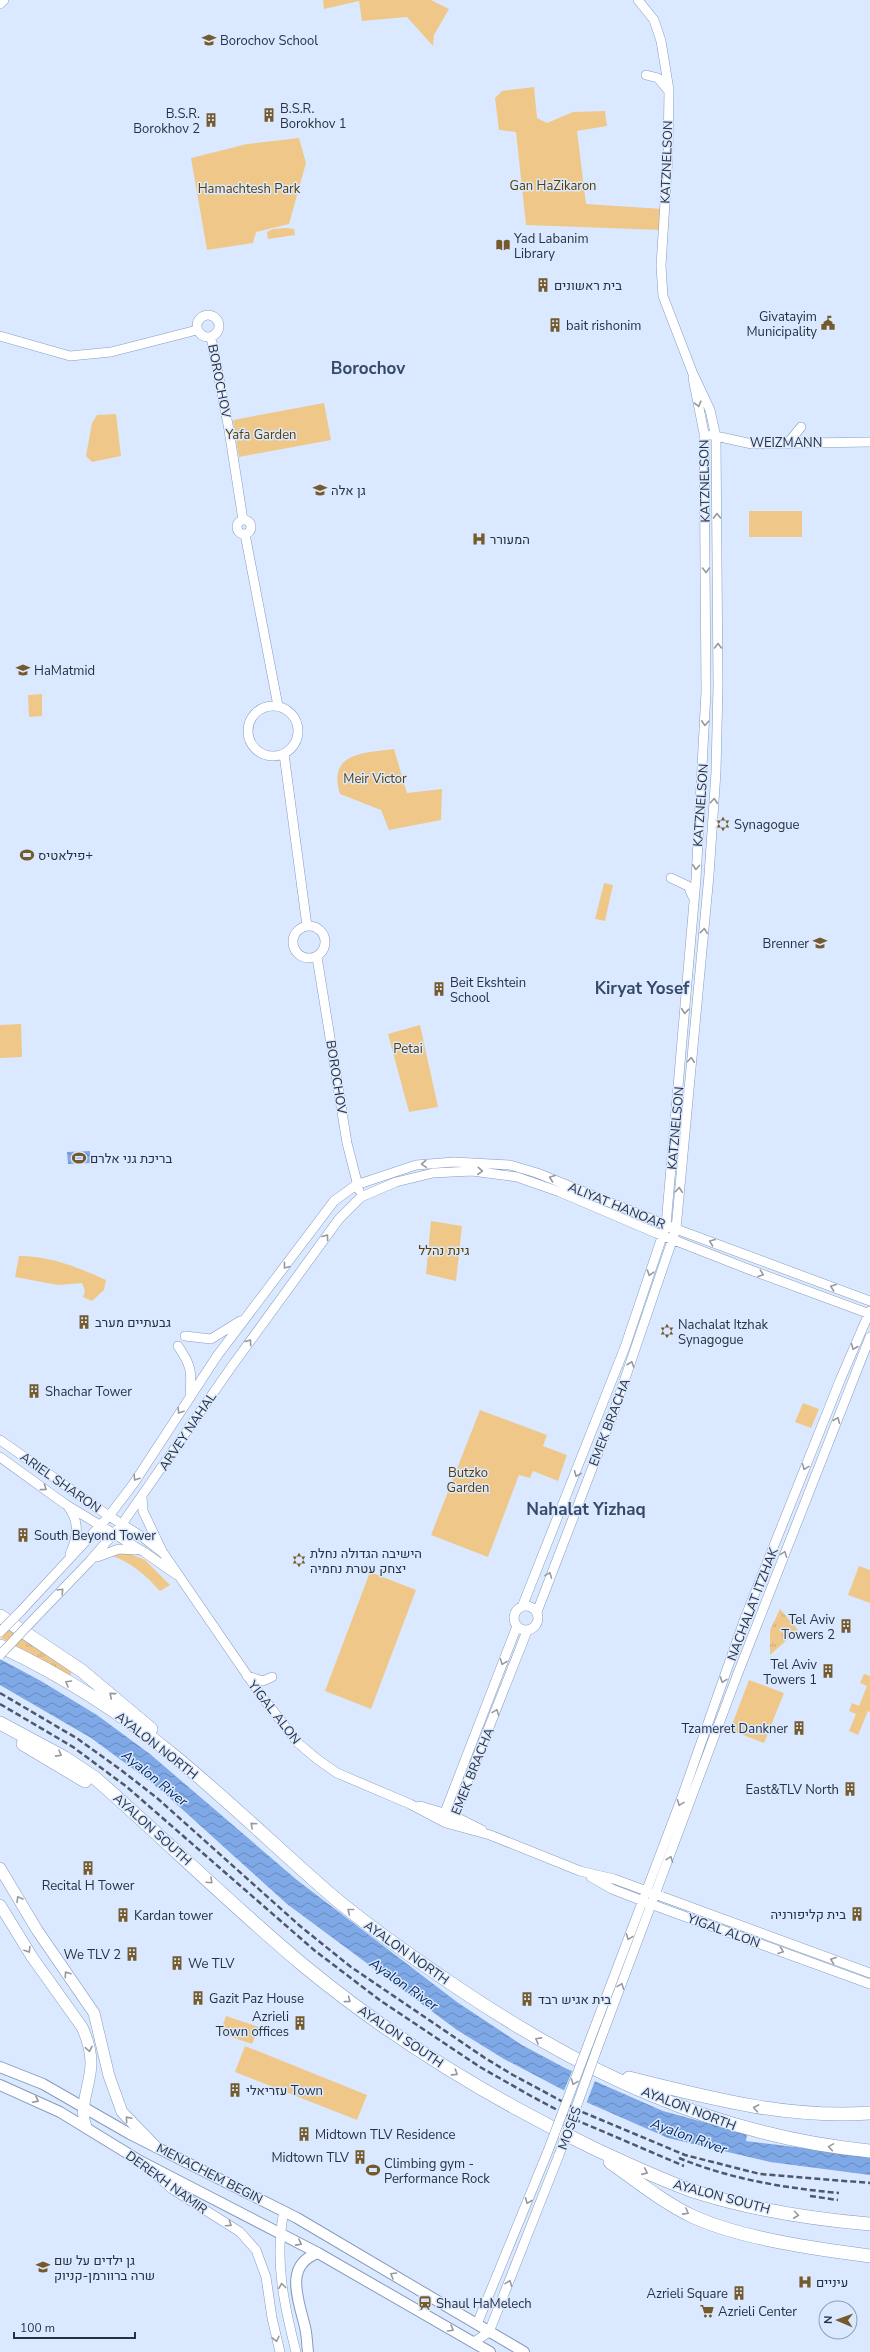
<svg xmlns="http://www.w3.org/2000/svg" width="870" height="2352" font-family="'Nunito Sans',Heebo,sans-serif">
<defs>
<pattern id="grass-tufts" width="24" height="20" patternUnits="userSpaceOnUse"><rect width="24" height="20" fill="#efc889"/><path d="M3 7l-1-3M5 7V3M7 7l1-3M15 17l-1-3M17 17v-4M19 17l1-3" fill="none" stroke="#cdac77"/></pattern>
<pattern id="water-waves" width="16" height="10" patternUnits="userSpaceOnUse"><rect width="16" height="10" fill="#7fa8e7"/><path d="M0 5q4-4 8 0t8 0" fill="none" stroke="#6889bd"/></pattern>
</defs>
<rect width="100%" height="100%" fill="#dae9ff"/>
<path fill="url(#grass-tufts)" d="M780 1609 798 1630 770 1655V1630Z
M0 1624 73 1669 69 1678 0 1637Z"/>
<path fill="#efc889" d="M323 0H431L449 9 434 35 433 46 407 17 362 21 359 1 324 9Z
M534 87 537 118 547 123 573 112 605 111 607 126 577 131 586 204 663 209 661 230 526 225 516 132 499 130 495 98 502 91Z
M299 138 306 163 289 224 256 232 253 243 207 250 191 158 247 144Z
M286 228 294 229 295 235 268 239 267 232 273 229Z
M324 403 331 440 239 457 233 420Z
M116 414 121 456 92 462 86 456 92 423 97 415Z
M749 511H802V537H749Z
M42 694V716L29 717 28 695Z
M394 749 407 793 442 789 441 820 389 830 381 810 340 794C327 752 365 753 394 749Z
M604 883 613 885 605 921 595 919Z
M21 1024 22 1057 0 1058V1025Z
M420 1025 438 1107 409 1112 388 1034Z
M431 1221 462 1226 456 1281 426 1274Z
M19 1256C51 1256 77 1267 106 1280L104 1290 92 1301 83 1297 85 1291 82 1283 58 1285 15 1277Z
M803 1403 819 1409 811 1428 795 1422Z
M480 1410 547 1435 543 1446 567 1455 558 1481 533 1471 530 1478 519 1475 488 1557 431 1535Z
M126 1552 145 1560 170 1585 160 1591C145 1575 133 1563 112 1556Z
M859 1566 870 1570V1603L848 1595Z
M370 1572 416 1590 371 1709 325 1691Z
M864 1674 870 1676V1712L868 1711 858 1735 849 1731 856 1714 849 1711 852 1703 859 1706 867 1686 860 1683Z
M749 1680 784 1693 764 1743 730 1730Z
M226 2016 259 2027 252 2044 220 2033Z
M245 2046 367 2095 357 2120 235 2072Z"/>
<path fill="url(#water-waves)" d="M90 1151V1163L68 1164 67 1152Z
M0 1659 41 1681 97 1715 150 1754 297 1880 457 2002 522 2045 565 2068 663 2111 747 2134 746 2141 870 2156V2175L770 2162 668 2138 586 2102 504 2059 457 2030 287 1904 162 1791 136 1771 91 1738 0 1685Z"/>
<path fill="#dae9ff" d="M573 2069 596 2078 586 2104 563 2093Z"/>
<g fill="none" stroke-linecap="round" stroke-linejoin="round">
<defs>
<path id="tertiary" d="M0 4 4 0
M646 75 658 78 668 90
M197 326a11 11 0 1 1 22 0a11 11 0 1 1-22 0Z
M0 336 70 356 111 352 197 330
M211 337 229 430 243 520
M711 435 752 444 870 442
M788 443 801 427
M237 527a7 7 0 1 1 14 0a7 7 0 1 1-14 0Z
M245 534 278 706
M248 731a25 25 0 1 1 50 0a25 25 0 1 1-50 0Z
M284 754 307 926
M671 878 688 886 693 897
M293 942a16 16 0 1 1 32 0a16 16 0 1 1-32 0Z
M317 957 347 1143 359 1190
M185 1336 211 1339 240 1321
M178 1346C191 1365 192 1371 190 1393
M0 1440 109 1516 144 1538 164 1554 260 1694 298 1743 317 1759 337 1773 410 1804 446 1823 490 1835 580 1871 614 1879 870 1973
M0 1457 65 1504 144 1552 177 1575
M142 1497 143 1511 162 1551
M69 1508C80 1522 77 1539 70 1554
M97 1557 119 1549 136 1550
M514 1618a12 12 0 1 1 24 0a12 12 0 1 1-24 0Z
M522 1607 625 1347 666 1225 696 879 706 692 704 433 693 378
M21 1611 109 1516 134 1483 217 1356 334 1201 356 1185 416 1165 454 1162 510 1165 537 1173 676 1229 870 1301
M537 1612 613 1414 676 1229 709 875 716 772 718 685 716 437 710 410 693 374 663 296 661 266 668 155 669 90 661 41 654 20 638 0
M34 1619 89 1562 122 1524 232 1366 339 1219 361 1197 396 1182 433 1173 472 1171 517 1177 560 1192 656 1233 748 1269 870 1314
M247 1676 263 1681 272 1677
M420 1806 454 1816 482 1830
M446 1823 445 1812 517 1626
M446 1823 454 1816 527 1631
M591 1877 612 1889 656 1906 870 1984
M588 2045 682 1797 745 1618 841 1378 870 1311
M597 2049 738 1673 870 1337
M147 2167 172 2189 240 2232 256 2250 266 2277 272 2318 280 2352
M284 2211C274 2259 284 2305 296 2352
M477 2324 548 2151
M474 2342 489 2332 559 2155"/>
<path id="secondary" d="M0 2067 43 2084 130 2134 297 2218 524 2352
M0 2085 60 2112 140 2161 318 2253 490 2352
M308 2352C307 2344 307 2335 305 2327 299 2301 283 2265 318 2253"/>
<path id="primary" d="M0 1868 37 1930 94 2013 109 2076 122 2112 156 2147
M0 1905 32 1957 82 2027C87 2038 91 2050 91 2063 91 2085 78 2106 86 2127"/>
<path id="motorway" d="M0 1616 82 1671 151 1729
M0 1646C62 1675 120 1712 173 1755 228 1800 278 1849 331 1895 370 1928 412 1957 455 1986 582 2072 715 2136 870 2151
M0 1723 65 1758 95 1778C165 1839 231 1905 303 1965 390 2037 492 2099 593 2148 625 2163 657 2178 690 2190 748 2209 810 2219 870 2224
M23 1744 85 1781
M629 2078C709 2098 787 2119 870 2113
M610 2162C637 2181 664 2203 694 2217 743 2239 817 2249 870 2256"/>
</defs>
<use href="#tertiary" stroke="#869cbe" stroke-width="10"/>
<use href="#secondary" stroke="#869cbe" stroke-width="12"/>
<use href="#primary" stroke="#869cbe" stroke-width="12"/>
<use href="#motorway" stroke="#869cbe" stroke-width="14"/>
<use href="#tertiary" stroke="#fff" stroke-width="9"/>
<use href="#secondary" stroke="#fff" stroke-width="10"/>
<use href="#primary" stroke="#fff" stroke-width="11"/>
<use href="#motorway" stroke="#fff" stroke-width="13"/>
<path stroke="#4e5868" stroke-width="2.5" stroke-dasharray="6 3" stroke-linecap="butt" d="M0 1693 78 1739 121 1770 157 1798 300 1926 351 1967 485 2058 513 2075 580 2111 685 2155 760 2174 870 2183
M0 1704 73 1747 127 1787 314 1950 381 2001 480 2067 531 2096 576 2120 684 2166
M679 2158C730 2179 784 2188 839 2193
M810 2196 838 2200"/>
<defs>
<path id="tertiary-bridge" d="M0 1632 21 1611
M0 1655 34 1619
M548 2151 588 2045
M559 2155 597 2049"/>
</defs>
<use href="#tertiary-bridge" stroke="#869cbe" stroke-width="10" stroke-linecap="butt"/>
<use href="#tertiary-bridge" stroke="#fff" stroke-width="9"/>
</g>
<defs><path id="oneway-chevron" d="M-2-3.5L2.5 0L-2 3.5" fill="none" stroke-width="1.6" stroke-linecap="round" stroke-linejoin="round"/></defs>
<g stroke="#94989f">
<use href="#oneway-chevron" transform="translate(698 404) rotate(75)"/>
<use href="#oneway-chevron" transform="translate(717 516) rotate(-91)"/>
<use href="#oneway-chevron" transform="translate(706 570) rotate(89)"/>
<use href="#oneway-chevron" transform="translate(718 646) rotate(-90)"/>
<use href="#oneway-chevron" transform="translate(705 723) rotate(93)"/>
<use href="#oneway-chevron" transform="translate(714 801) rotate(-86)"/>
<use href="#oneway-chevron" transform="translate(696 867) rotate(94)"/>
<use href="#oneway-chevron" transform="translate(704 931) rotate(-84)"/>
<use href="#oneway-chevron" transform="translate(685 1011) rotate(95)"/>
<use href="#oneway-chevron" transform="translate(691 1060) rotate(-85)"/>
<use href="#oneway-chevron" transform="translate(424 1164) rotate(176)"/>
<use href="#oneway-chevron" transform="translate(480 1171) rotate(4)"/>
<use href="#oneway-chevron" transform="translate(552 1178) rotate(-159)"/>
<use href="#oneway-chevron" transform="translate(679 1190) rotate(-85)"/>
<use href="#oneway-chevron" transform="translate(326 1237) rotate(-54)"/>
<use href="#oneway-chevron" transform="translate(712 1242) rotate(-159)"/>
<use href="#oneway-chevron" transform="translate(286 1266) rotate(128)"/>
<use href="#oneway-chevron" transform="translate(650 1273) rotate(108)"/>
<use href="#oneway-chevron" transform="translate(761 1274) rotate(20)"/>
<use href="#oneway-chevron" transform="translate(833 1287) rotate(-160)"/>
<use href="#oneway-chevron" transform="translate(249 1342) rotate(-54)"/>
<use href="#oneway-chevron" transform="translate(854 1347) rotate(113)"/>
<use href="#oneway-chevron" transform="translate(631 1364) rotate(-71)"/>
<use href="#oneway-chevron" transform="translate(180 1411) rotate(122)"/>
<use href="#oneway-chevron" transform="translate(837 1420) rotate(-68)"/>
<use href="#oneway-chevron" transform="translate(805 1467) rotate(111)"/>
<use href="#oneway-chevron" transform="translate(577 1474) rotate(112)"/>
<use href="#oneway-chevron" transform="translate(136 1478) rotate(123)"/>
<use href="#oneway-chevron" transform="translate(44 1488) rotate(36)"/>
<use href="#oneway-chevron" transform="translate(784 1554) rotate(-69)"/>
<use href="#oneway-chevron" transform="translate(549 1575) rotate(-69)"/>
<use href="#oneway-chevron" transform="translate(61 1591) rotate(-46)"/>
<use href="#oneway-chevron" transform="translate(503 1662) rotate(111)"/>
<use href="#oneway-chevron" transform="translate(723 1680) rotate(110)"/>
<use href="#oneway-chevron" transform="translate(68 1683) rotate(-150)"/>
<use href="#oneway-chevron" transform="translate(112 1695) rotate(-140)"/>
<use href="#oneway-chevron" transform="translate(496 1712) rotate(-69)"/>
<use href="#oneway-chevron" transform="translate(59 1754) rotate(29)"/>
<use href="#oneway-chevron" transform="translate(680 1803) rotate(111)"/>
<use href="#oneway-chevron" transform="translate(253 1825) rotate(-138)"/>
<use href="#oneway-chevron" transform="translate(670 1859) rotate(-69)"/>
<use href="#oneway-chevron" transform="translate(210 1881) rotate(43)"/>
<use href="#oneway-chevron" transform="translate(19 1899) rotate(-121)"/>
<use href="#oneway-chevron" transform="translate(350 1911) rotate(-141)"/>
<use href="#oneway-chevron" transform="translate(629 1937) rotate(111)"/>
<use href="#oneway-chevron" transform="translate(28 1950) rotate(58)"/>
<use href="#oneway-chevron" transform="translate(781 1951) rotate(20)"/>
<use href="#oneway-chevron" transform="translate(833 1960) rotate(-160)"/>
<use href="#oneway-chevron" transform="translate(67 1974) rotate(-124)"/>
<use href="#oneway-chevron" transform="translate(621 1986) rotate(-69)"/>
<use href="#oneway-chevron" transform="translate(348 2000) rotate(37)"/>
<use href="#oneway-chevron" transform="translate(538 2040) rotate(-151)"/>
<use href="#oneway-chevron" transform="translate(89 2049) rotate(79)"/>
<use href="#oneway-chevron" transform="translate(455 2073) rotate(33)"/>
<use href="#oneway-chevron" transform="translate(574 2082) rotate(111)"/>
<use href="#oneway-chevron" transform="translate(36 2100) rotate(26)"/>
<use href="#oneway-chevron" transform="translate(756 2108) rotate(-169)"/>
<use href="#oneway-chevron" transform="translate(128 2119) rotate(-131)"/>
<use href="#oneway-chevron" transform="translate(831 2147) rotate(-171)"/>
<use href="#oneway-chevron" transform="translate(645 2172) rotate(24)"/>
<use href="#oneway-chevron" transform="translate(528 2201) rotate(112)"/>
<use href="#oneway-chevron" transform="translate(686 2212) rotate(29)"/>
<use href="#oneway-chevron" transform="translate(796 2215) rotate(7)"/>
<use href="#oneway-chevron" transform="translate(229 2224) rotate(34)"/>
<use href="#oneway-chevron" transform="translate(299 2243) rotate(28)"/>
<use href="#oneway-chevron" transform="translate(393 2275) rotate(-149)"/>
<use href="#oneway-chevron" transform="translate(509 2283) rotate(-69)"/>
<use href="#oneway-chevron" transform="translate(282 2286) rotate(-97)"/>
<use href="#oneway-chevron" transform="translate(451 2329) rotate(30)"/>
<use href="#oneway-chevron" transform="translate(276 2339) rotate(77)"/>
</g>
<defs>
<symbol id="school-bare" viewBox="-9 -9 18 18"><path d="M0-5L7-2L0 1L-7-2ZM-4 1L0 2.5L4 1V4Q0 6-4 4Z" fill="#755a2c" stroke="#dae9ff" stroke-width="2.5" paint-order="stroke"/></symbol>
<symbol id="building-bare" viewBox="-9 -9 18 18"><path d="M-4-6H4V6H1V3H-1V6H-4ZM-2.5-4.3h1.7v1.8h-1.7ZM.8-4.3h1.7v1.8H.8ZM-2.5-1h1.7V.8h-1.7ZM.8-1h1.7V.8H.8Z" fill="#755a2c" stroke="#dae9ff" stroke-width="2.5" paint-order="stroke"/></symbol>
<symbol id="library-bare" viewBox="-9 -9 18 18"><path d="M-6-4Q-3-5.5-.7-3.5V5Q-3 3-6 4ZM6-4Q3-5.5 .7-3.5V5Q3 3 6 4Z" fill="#755a2c" stroke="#dae9ff" stroke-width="2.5" paint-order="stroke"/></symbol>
<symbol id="civic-bare" viewBox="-9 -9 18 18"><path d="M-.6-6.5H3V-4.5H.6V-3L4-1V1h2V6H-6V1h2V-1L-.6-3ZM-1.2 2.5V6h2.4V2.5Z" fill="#755a2c" stroke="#dae9ff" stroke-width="2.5" paint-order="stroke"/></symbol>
<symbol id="hospital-bare" viewBox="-9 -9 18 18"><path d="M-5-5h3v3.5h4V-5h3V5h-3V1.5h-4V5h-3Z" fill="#755a2c" stroke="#dae9ff" stroke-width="2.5" paint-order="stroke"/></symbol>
<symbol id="synagogue-bare" viewBox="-9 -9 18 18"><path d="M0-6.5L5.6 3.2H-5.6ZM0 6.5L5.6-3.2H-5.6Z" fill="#755a2c" stroke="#dae9ff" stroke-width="2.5" paint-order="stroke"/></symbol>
<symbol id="stadium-bare" viewBox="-9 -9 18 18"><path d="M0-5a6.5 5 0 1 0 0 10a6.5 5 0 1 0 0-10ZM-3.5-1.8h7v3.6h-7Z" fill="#755a2c" stroke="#dae9ff" stroke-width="2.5" paint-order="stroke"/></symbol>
<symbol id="station-bare" viewBox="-9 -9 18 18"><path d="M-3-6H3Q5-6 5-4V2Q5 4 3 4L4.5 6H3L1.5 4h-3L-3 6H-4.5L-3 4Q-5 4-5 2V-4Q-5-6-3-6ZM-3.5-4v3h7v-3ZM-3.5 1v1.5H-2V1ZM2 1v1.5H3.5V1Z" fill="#755a2c" stroke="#dae9ff" stroke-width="2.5" paint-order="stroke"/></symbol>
<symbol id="supermarket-bare" viewBox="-9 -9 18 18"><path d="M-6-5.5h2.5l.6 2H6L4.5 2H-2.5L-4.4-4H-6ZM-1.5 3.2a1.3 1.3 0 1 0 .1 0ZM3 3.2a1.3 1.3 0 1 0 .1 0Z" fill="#755a2c" stroke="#dae9ff" stroke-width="2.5" paint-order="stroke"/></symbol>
</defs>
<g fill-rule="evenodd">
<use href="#school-bare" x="199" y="30" width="20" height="20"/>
<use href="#building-bare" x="259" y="105" width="20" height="20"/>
<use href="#building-bare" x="201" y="110" width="20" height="20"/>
<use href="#library-bare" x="493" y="235" width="20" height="20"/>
<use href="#building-bare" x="533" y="275" width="20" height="20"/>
<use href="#civic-bare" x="818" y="313" width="20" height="20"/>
<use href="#building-bare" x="545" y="315" width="20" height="20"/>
<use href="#school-bare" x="310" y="480" width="20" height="20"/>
<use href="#hospital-bare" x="469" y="529" width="20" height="20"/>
<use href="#school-bare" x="13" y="660" width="20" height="20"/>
<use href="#synagogue-bare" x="713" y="814" width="20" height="20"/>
<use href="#stadium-bare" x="17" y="845" width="20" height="20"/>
<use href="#school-bare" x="810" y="933" width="20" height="20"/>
<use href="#building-bare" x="429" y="979" width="20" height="20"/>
<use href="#stadium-bare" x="69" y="1148" width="20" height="20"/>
<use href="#building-bare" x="74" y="1312" width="20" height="20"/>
<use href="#synagogue-bare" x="657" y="1321" width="20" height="20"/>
<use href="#building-bare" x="24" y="1381" width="20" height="20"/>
<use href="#building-bare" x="13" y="1525" width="20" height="20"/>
<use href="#synagogue-bare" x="289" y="1550" width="20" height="20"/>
<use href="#building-bare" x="836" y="1616" width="20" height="20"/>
<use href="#building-bare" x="818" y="1661" width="20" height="20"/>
<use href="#building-bare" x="789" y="1718" width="20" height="20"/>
<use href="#building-bare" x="840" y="1779" width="20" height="20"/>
<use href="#building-bare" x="78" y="1858" width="20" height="20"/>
<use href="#building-bare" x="847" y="1904" width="20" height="20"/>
<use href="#building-bare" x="113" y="1905" width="20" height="20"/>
<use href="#building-bare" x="122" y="1944" width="20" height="20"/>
<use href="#building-bare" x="167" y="1953" width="20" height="20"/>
<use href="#building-bare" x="188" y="1988" width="20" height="20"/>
<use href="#building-bare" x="517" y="1989" width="20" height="20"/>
<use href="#building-bare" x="290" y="2013" width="20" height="20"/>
<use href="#building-bare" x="225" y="2080" width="20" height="20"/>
<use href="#building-bare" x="294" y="2124" width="20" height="20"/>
<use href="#building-bare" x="350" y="2147" width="20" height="20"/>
<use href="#stadium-bare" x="363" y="2160" width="20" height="20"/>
<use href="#school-bare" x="33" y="2257" width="20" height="20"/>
<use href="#hospital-bare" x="795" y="2272" width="20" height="20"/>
<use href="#building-bare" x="729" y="2283" width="20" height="20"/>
<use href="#station-bare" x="415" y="2293" width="20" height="20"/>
<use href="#supermarket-bare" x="697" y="2301" width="20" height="20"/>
</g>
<g text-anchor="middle" stroke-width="3" stroke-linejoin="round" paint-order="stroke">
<g font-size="13" fill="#28313f" stroke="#dae9ff" text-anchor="start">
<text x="220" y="45">Borochov School</text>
<text x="280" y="113">B.S.R.<tspan x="280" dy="15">Borokhov 1</tspan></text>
<text x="200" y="118" text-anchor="end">B.S.R.<tspan x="200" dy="15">Borokhov 2</tspan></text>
<text x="514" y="243">Yad Labanim<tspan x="514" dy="15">Library</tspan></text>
<text x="554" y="290">בית ראשונים</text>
<text x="817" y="321" text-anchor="end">Givatayim<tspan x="817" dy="15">Municipality</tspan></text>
<text x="566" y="330">bait rishonim</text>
<text x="331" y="495">גן אלה</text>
<text x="490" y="544">המעורר</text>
<text x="34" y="675">HaMatmid</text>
<text x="734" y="829">Synagogue</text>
<text x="38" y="860">פילאטיס+</text>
<text x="809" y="948" text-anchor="end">Brenner</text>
<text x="450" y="987">Beit Ekshtein<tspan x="450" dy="15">School</tspan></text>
<text x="90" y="1163">בריכת גני אלרם</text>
<text x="95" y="1327">גבעתיים מערב</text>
<text x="678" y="1329">Nachalat Itzhak<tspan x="678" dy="15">Synagogue</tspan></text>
<text x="45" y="1396">Shachar Tower</text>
<text x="34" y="1540">South Beyond Tower</text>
<text x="310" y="1558">הישיבה הגדולה נחלת<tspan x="310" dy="15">יצחק עטרת נחמיה</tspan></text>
<text x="835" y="1624" text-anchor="end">Tel Aviv<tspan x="835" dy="15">Towers 2</tspan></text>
<text x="817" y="1669" text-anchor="end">Tel Aviv<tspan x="817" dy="15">Towers 1</tspan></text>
<text x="788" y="1733" text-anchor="end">Tzameret Dankner</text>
<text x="839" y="1794" text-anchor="end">East&amp;TLV North</text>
<text x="88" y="1890" text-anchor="middle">Recital H Tower</text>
<text x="846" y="1919" text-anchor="end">בית קליפורניה</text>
<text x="134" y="1920">Kardan tower</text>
<text x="121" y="1959" text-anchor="end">We TLV 2</text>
<text x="188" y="1968">We TLV</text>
<text x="209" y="2003">Gazit Paz House</text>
<text x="538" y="2004">בית אגיש רבד</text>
<text x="289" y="2021" text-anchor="end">Azrieli<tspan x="289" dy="15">Town offices</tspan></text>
<text x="246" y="2095">עזריאלי Town</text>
<text x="315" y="2139">Midtown TLV Residence</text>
<text x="349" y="2162" text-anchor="end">Midtown TLV</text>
<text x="384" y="2168">Climbing gym -<tspan x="384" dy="15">Performance Rock</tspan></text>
<text x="54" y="2265">גן ילדים על שם<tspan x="54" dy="15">שרה ברוורמן-קניוק</tspan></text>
<text x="816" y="2287">עיניים</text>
<text x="728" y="2298" text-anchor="end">Azrieli Square</text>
<text x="436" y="2308">Shaul HaMelech</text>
<text x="718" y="2316">Azrieli Center</text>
</g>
<g font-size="13" fill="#28313f" stroke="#dae9ff">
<text transform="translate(666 162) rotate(-88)" y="5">KATZNELSON</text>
<text transform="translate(220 381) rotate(79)" y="5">BOROCHOV</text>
<text x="786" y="447">WEIZMANN</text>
<text transform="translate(704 481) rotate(-91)" y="5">KATZNELSON</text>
<text transform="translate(700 805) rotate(-86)" y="5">KATZNELSON</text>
<text transform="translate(337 1077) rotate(81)" y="5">BOROCHOV</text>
<text transform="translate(675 1128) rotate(-85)" y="5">KATZNELSON</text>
<text transform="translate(617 1205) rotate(22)" y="5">ALIYAT HANOAR</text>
<text transform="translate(609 1422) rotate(-69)" y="5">EMEK BRACHA</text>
<text transform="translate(187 1431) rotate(-56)" y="5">ARVEY NAHAL</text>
<text transform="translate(61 1482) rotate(35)" y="5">ARIEL SHARON</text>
<text transform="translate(752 1604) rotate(-69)" y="5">NACHALAT ITZHAK</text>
<text transform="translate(275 1712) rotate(52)" y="5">YIGAL ALON</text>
<text transform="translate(157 1745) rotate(38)" y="5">AYALON NORTH</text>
<text transform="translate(472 1771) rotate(-68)" y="5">EMEK BRACHA</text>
<text transform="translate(153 1829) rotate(42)" y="5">AYALON SOUTH</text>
<text transform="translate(724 1930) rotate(20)" y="5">YIGAL ALON</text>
<text transform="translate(407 1952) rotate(35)" y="5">AYALON NORTH</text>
<text transform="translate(401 2036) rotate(34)" y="5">AYALON SOUTH</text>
<text transform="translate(689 2108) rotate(21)" y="5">AYALON NORTH</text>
<text transform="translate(569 2128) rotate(-70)" y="5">MOSES</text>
<text transform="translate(210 2173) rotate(27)" y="5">MENACHEM BEGIN</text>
<text transform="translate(167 2182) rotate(36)" y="5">DEREKH NAMIR</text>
<text transform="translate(722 2196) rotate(15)" y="5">AYALON SOUTH</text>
</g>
<g font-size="13" fill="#593d00" stroke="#dae9ff">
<text x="553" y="190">Gan HaZikaron</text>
<text x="249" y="193">Hamachtesh Park</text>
<text x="261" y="439">Yafa Garden</text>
<text x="375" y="783">Meir Victor</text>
<text x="408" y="1053">Petai</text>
<text x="444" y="1255">גינת נהלל</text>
<text x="468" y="1477">Butzko<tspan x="468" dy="15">Garden</tspan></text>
</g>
<g font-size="14" font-style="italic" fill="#052a61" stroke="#dae9ff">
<text transform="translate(155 1778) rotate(39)" y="5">Ayalon River</text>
<text transform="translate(404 1984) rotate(35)" y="5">Ayalon River</text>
<text transform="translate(689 2136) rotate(20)" y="5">Ayalon River</text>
</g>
<g font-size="17" font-weight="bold" fill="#364967" stroke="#dae9ff">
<text x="368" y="374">Borochov</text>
<text x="642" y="994">Kiryat Yosef</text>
<text x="586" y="1515">Nahalat Yizhaq</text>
</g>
</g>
<g transform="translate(838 2320) rotate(272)"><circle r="19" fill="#dae9ff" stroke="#939fb2"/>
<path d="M0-3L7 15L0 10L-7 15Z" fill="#755a2c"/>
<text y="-6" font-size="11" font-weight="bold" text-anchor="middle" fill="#28313f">N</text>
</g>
<path d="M14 2332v6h121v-6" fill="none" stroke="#28313f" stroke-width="2"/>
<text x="20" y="2332" font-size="12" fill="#28313f" stroke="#dae9ff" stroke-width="3" paint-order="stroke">100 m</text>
</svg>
